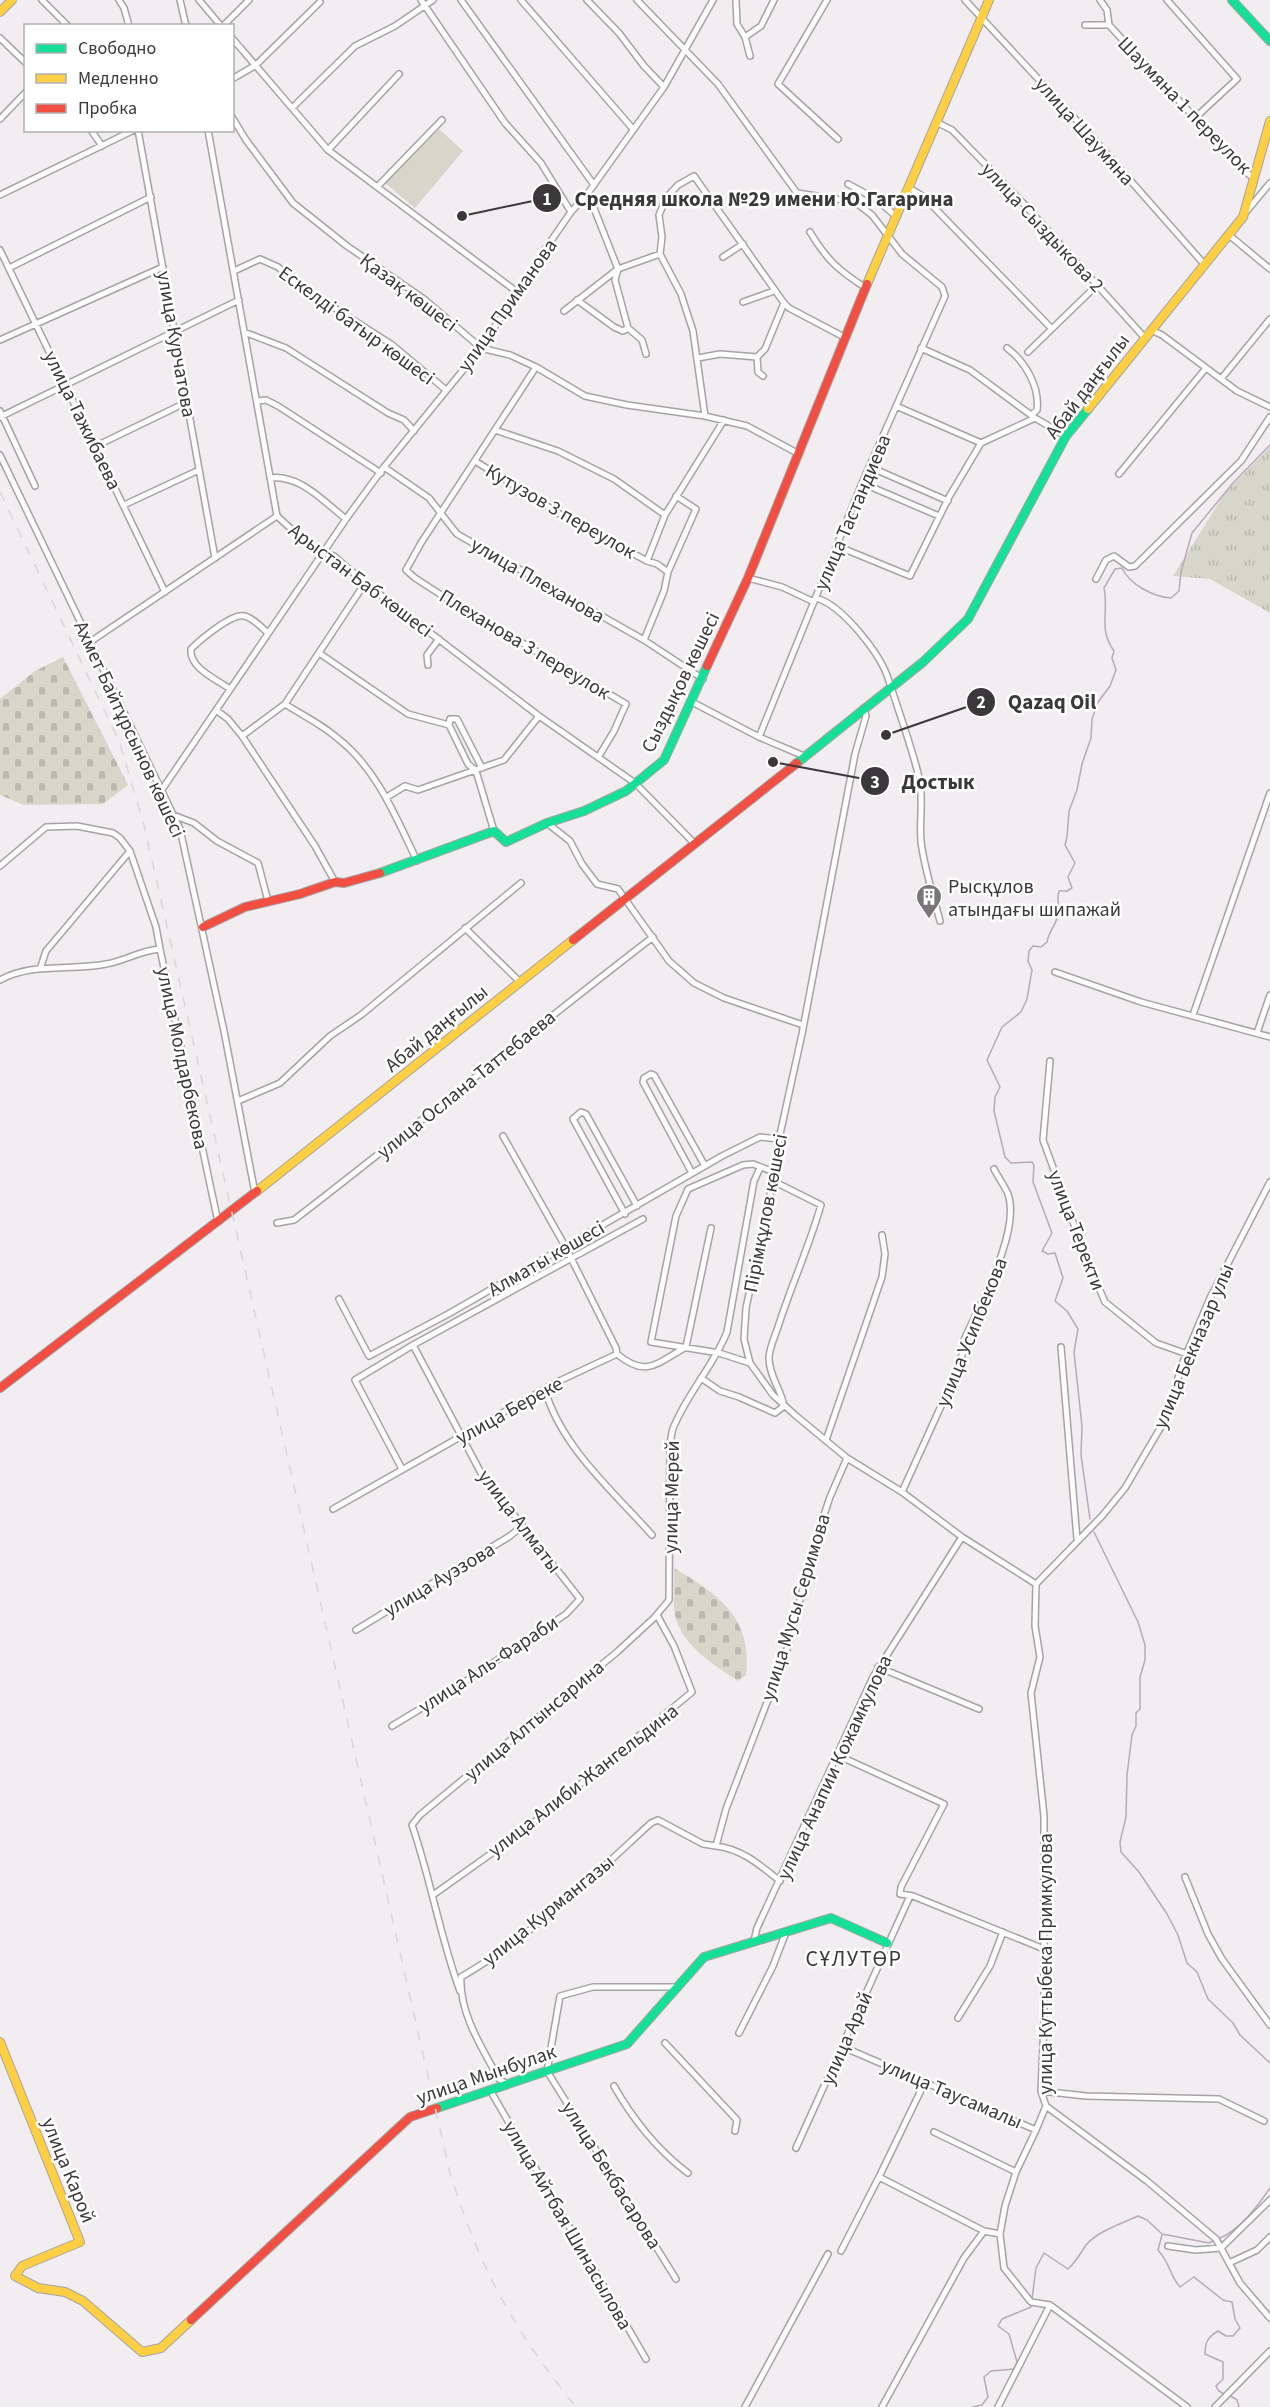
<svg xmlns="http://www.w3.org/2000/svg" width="1270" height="2407" font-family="'Source Sans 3',sans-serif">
<defs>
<pattern id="grass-tufts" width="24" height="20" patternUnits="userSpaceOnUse" patternTransform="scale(1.5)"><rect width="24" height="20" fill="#d7d6ca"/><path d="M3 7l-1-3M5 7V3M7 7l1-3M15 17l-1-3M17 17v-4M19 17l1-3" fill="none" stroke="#b9b8ae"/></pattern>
<pattern id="cemetery-stones" width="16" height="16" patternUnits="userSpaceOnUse" patternTransform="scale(1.5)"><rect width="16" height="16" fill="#d7d6ca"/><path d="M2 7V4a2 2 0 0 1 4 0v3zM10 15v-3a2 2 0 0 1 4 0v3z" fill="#b9b8ae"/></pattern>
</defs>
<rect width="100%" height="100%" fill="#f1edf0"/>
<path fill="url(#grass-tufts)" d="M1270 447V613L1210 579 1173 576 1225 493Z"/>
<path fill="url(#cemetery-stones)" d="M63 657 128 785 103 804 24 805 0 795V699L35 671Z
M674 1568C718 1594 753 1618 746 1675L738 1681C714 1665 682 1646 675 1615 672 1600 675 1583 674 1568Z"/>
<path fill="#d7d6ca" d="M439 129 463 151 415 208 385 183Z"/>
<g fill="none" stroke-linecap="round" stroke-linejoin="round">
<path stroke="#bba8b9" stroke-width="1.5" d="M1090 1519 1081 1455 1082 1426 1074 1352 1078 1329 1067 1311 1055 1301 1063 1278 1055 1253 1048 1254 1042 1251 1052 1233 1033 1182 1034 1165 1032 1162 1011 1163 1005 1157 994 1111 995 1097 1000 1087 987 1060 1002 1027 1021 1012 1027 999 1032 970 1028 961 1029 951 1033 946 1041 947 1047 942C1049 931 1056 925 1058 915 1060 906 1056 900 1059 891H1067L1072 888 1068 877 1075 863 1065 845 1067 837 1069 811 1077 790 1082 764 1091 738 1092 719 1098 702 1110 686 1116 670 1112 658 1114 651C1098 629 1109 612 1104 588L1115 569 1122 568C1130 585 1154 597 1171 598L1179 591 1181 572 1192 533 1233 483 1270 445
M1094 1532 1138 1622 1145 1645V1660L1140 1677V1709L1136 1713V1726L1132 1735 1127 1775 1126 1817 1120 1842 1121 1852 1139 1872 1167 1914 1178 1935 1187 1963 1197 1972 1208 1999 1233 2023 1240 2035 1270 2063
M1162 2235 1158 2250C1170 2263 1170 2276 1180 2287L1194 2277 1223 2300 1232 2302 1235 2319 1240 2328 1233 2336H1226L1218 2331C1208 2337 1205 2342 1205 2354L1223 2362V2379L1216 2386 1219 2391 1224 2394
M1218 2239C1239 2231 1257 2207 1270 2188
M1032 2299 1036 2268 1044 2253 1068 2269C1076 2262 1080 2254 1086 2245 1098 2231 1121 2224 1138 2216L1147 2220 1162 2234 1209 2243 1213 2241
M1229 2395 1237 2400 1239 2407
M973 2407 982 2405 988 2397 984 2377 991 2371 1014 2369 1017 2362 1009 2334 998 2326 1002 2319 1031 2307 1032 2304"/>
<defs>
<path id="street" d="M42 0 68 26
M119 0 124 8 129 26
M180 0 186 26
M199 0 221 26
M421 0 505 123 541 163 571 212
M461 0 594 185
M521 0 633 129
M587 0 619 33 644 66 664 87
M637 0 718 84 797 193 855 202 872 215 902 254 942 287 945 296 862 483 759 737
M736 0 737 24 745 37 750 56
M827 0 778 84 838 139
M965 0 1092 137 1204 264
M1100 0 1107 10 1109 25 1244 171 1254 178
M1167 0 1237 79 1195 118
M1085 25H1109
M223 26 249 0
M745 37 761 26 774 0
M0 38 26 63
M232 38 328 150 517 292
M232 79 256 65 320 2
M292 108 355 46 395 26 433 0
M232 117 246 140 293 203 347 246 424 299 481 348 510 355 536 367 585 396 627 405 705 416 747 426 799 454
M0 119 26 92
M936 122 952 130 1022 202 1144 337
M91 130 102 146
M138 130 215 558
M208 130 277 516 313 549 334 556 365 583 539 716 635 783 694 843
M328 150 399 74
M848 184 876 199 897 217
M377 187 442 120
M909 188 924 197 1051 328
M588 193 618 269 615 280 628 328 642 340 646 354
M0 195 134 130
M1246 212 1270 183
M810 232C826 259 839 271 866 288
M1229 235 1270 269
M0 250 165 592
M723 257 743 244
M9 268 151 197
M234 271 260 259 278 267 304 291 333 307 391 344 446 390
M577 300 614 327 623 331 628 328
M743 302 774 291
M564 311 618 269 660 254
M1151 330 1162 335 1237 391 1270 407
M244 332 286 348 388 413 404 420 414 431
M0 340 163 267
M921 348 970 370 1035 418 1066 436
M1007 348C1025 361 1040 387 1037 410L1031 415
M1028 352 1097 285
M698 358 720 354 757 357
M536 367 421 543 406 570 415 578 446 598 626 704 614 731 599 756
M763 376 758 372 757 357 765 349 784 303
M1221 379 1270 319
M258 401 266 400 278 406 381 473
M896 406 981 443
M0 411 35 486
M705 416 693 331 681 294 660 254 662 237 659 215 666 198 678 185 694 176 784 303 789 308 844 337
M0 417 239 300
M495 430 558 451 614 479 665 515
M96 446 187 402
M0 455 180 829 224 1031 255 1193
M475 461 563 516 647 561 657 564 668 572
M384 467 429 498 457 534 644 640 703 679
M870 467 948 501
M1119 474 1206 368
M270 478C300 474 324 502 346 519
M862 483 939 516
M124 505 199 470
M837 546 910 576 949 497 981 443 1035 418
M647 561 665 515 724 420
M748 578 782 587 814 602
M1096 579 1106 560 1114 556 1129 567 1135 566 1241 461 1270 417
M816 598C842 605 881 654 889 681 899 712 911 745 919 777 924 797 919 820 921 841 924 868 933 894 940 921
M644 640 664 591 668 572 696 509 676 496
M90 642 277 516
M319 653 408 714 449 725
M428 665 427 655 439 639
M230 689C216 679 189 668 191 649 200 640 232 613 244 616 252 617 261 627 268 633
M692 702 759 737 804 756
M285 704C302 715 321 724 336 737 376 767 396 817 417 861
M864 708 866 716 855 754 802 1034 779 1139 773 1181 746 1308 744 1339 750 1363 773 1395 795 1415 847 1458 902 1492 962 1537 1036 1584
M216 710 228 719 242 736 315 846 335 882
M242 736 285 704 365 583
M482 768 457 719H450L449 725 468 764 476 771 494 831
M161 791 346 519 384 467 481 348 546 248 571 212 588 193 664 87 713 0
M387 797 405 786 418 790 504 760 539 716
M173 815 194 823 217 841 258 863 268 901
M547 823 570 841 582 864 597 884 618 889 669 961 694 983 724 998 803 1025
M0 866 46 827 77 826 113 833 120 838 130 851 156 927 160 949
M465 928 520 982
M40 969 46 951 130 851
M1055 972 1141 1002 1270 1037
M0 980C32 962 72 971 106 964 125 961 141 950 160 949L218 1222
M1193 1015 1270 793
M1257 1033 1270 995
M1050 1061 1043 1140 1088 1263 1105 1302 1156 1343 1187 1354
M238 1101 280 1083 330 1036 361 1015 521 883
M503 1136 565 1246 616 1348 617 1354
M692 1173 643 1082 644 1078 651 1074 654 1075 705 1166
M625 1214 573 1119 581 1112 586 1114 637 1206
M277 1223 294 1220C415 1127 532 1030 653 937
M339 1299 369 1356 450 1313 722 1156 760 1137 779 1139
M1061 1347 1077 1539
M617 1354C646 1378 656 1364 686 1347L711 1228
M750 1363 719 1353 651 1342 676 1216 688 1189 743 1165 753 1164 774 1172
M701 1378 720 1391 739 1397 775 1413 784 1406C781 1389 769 1376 769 1358 769 1349 775 1336 778 1327 791 1286 809 1247 821 1205L773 1181
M545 1390C562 1448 613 1491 652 1535
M826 1440 882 1277 885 1254 882 1235
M402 1469 355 1380 413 1345 643 1219
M902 1492 951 1384 964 1350V1340C980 1304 1021 1231 1008 1194 1004 1185 998 1177 994 1169
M333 1509 557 1382 617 1354
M1036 1584 1035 1626 1040 1657 1031 1693 1044 1816V2023L1041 2091 1046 2106 1147 2181 1216 2239 1240 2283 1270 2318
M1036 1584 1102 1516 1125 1488 1165 1420 1183 1362 1210 1298 1270 1182
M356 1630 510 1536 521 1527
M878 1667 979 1709
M392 1726 463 1683 566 1614 580 1599 481 1473 413 1345
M837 1755 944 1804 901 1887 900 1894 913 1896 1044 1949
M716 1846C742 1849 760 1865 780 1881
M1185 1877 1208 1934 1222 1959 1270 2025
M433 1895 527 1828 692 1692 674 1646 657 1615
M754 1941 757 1928 873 1677 962 1537
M460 1991C440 1937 431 1880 412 1825L420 1815 617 1652 654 1618 669 1600 670 1447C671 1440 671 1430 675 1424 689 1391 714 1365 727 1332L754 1181 760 1168
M958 2018 990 1966 1003 1932
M739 2033 773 1966 786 1932
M665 2043 737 2120 735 2131
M843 2047 1036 2130 1046 2106
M507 2084 499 2079C482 2048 459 2013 461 1977 532 1936 591 1878 651 1823L658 1820 703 1844 716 1846 726 1809 786 1653 816 1539 830 1497 847 1458
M614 2086C632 2118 658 2151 688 2173
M490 2090 646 2359
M1041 2091 1086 2096 1219 2099 1264 2121
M934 2132 1016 2172
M796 2148 910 1896
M879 2177 925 2082
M1168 2246 1196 2250 1221 2248 1270 2200
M841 2251 879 2177 984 2231
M1229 2263 1257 2250 1270 2237
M676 2279 547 2071 560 1996 593 1987H677
M1050 2305 1187 2407
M745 2407 828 2254
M882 2407 964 2258 984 2231 1000 2234
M998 2407 1050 2305 1031 2302 1004 2268 1000 2234 1005 2206 1016 2172 1036 2130
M1215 2407 1270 2351"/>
<path id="fast" d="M1232 0 1270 41
M797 763 923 662 968 619 1066 436 1088 409
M380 873 494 831 506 842 547 823 584 811 626 791 664 760 707 666
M437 2108 627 2044 704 1957 831 1918 887 1943"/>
<path id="slow" d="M0 12 12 0
M867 284 989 0
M1088 409 1243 217 1270 121
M257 1191 573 940
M0 2042 80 2242 22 2266 15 2276 38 2288 65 2292 83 2301 142 2352 161 2348 191 2320"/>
<path id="jam" d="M707 666 748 578 867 284
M203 927 245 907 300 894 335 882 344 883 380 873
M573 940 797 763
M0 1388 257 1191
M191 2320 410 2117 437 2108"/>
</defs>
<use href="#street" stroke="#a6a3a5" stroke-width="8"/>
<use href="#fast" stroke="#a6a3a5" stroke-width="10"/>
<use href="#slow" stroke="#a6a3a5" stroke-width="10"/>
<use href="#jam" stroke="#a6a3a5" stroke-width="10"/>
<use href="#street" stroke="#fdfcfd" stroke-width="5"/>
<use href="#fast" stroke="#16e098" stroke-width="8"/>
<use href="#slow" stroke="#ffcf43" stroke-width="8"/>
<use href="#jam" stroke="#f24e42" stroke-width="8"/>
<path stroke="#d8d8d8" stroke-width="1.5" stroke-dasharray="10 10" stroke-linecap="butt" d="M0 492 119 741 144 825 450 2173C457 2194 464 2216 473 2238 497 2299 534 2356 576 2407"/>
</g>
<defs>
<symbol id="building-pin" viewBox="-11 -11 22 30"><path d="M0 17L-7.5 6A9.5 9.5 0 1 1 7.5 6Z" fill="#7a777a" stroke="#fff"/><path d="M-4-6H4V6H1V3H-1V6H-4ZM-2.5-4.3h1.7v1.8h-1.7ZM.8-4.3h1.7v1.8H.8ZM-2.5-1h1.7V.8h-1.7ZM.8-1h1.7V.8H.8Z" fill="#fff"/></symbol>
</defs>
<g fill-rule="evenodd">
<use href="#building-pin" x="914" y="882" width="30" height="40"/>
</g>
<g text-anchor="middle" stroke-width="5" stroke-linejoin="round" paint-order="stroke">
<g font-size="20" fill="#3a383a" stroke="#fff">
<text transform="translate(1185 105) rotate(46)" y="7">Шаумяна 1 переулок</text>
<text transform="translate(1085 131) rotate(48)" y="7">улица Шаумяна</text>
<text transform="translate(1043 227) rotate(47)" y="7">улица Сыздыкова 2</text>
<text transform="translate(409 292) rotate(37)" y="7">Қазақ көшесі</text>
<text transform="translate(507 305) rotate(-55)" y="7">улица Приманова</text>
<text transform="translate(357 325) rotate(36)" y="7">Ескелді батыр көшесі</text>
<text transform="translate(177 344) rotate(80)" y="7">улица Курчатова</text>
<text transform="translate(1087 386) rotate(-53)" y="7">Абай даңғылы</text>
<text transform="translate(83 420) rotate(64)" y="7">улица Тажибаева</text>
<text transform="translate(561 511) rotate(30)" y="7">Кутузов 3 переулок</text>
<text transform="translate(852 512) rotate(-67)" y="7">улица Тастандиева</text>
<text transform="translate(361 580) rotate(37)" y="7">Арыстан Баб көшесі</text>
<text transform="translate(538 580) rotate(30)" y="7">улица Плеханова</text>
<text transform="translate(525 644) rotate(31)" y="7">Плеханова 3 переулок</text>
<text transform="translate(680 682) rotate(-64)" y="7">Сыздықов көшесі</text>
<text transform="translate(130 729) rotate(65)" y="7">Ахмет Байтұрсынов көшесі</text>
<text transform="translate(436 1028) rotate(-39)" y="7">Абай даңғылы</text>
<text transform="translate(183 1058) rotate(78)" y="7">улица Молдарбекова</text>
<text transform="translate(466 1084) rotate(-39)" y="7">улица Ослана Таттебаева</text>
<text transform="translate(765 1213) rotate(-79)" y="7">Пірімқұлов көшесі</text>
<text transform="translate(1077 1230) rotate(69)" y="7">улица Теректи</text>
<text transform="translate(546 1258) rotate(-30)" y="7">Алматы көшесі</text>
<text transform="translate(971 1332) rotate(-68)" y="7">улица Усипбекова</text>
<text transform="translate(1193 1346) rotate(-67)" y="7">улица Бекназар улы</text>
<text transform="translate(509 1410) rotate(-29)" y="7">улица Береке</text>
<text transform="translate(671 1497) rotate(-89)" y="7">улица Мерей</text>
<text transform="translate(520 1521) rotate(53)" y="7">улица Алматы</text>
<text transform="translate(439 1579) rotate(-31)" y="7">улица Ауэзова</text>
<text transform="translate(795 1607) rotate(-73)" y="7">улица Мусы Серимова</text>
<text transform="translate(488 1664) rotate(-33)" y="7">улица Аль-Фараби</text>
<text transform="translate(534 1720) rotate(-40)" y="7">улица Алтынсарина</text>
<text transform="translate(834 1767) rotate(-65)" y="7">улица Анапии Кожамкулова</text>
<text transform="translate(583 1780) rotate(-38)" y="7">улица Алиби Жангельдина</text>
<text transform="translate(548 1910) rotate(-39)" y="7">улица Курмангазы</text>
<text transform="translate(1045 1964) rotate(-90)" y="7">улица Куттыбека Примкулова</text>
<text transform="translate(846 2038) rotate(-66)" y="7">улица Арай</text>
<text transform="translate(486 2074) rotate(-19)" y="7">улица Мынбулак</text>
<text transform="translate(952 2093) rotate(23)" y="7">улица Таусамалы</text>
<text transform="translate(69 2170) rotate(68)" y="7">улица Карой</text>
<text transform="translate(612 2175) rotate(58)" y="7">улица Бекбасарова</text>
<text transform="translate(568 2225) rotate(60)" y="7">улица Айтбая Шинасылова</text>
</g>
<g font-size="20" fill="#3a383a" stroke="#fff" text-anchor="start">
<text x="948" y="893">Рысқұлов<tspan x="948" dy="23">атындағы шипажай</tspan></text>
</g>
<g font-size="22" letter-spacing="1.5" fill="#3a383a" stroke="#fff">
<text x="854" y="1966">СҰЛУТӨР</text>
</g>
</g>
<path fill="none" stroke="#3a383a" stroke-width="2" d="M462 216L547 198M886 735L981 702M773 762L875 781"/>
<g fill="#3a383a" stroke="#fff" stroke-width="2">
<circle cx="462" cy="216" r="6"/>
<circle cx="886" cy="735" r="6"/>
<circle cx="773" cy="762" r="6"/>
<circle cx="547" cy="198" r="15"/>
<circle cx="981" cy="702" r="15"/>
<circle cx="875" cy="781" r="15"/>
</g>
<g font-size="18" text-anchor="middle" font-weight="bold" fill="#fff">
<text x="547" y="205">1</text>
<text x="981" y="708">2</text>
<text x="875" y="788">3</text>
</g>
<g font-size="21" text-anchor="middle" font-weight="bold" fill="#3a383a" stroke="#fff" stroke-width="5" stroke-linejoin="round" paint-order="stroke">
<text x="764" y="206">Средняя школа №29 имени Ю.Гагарина</text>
<text x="1052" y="709">Qazaq Oil</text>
<text x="938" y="789">Достык</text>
</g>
<rect x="24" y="24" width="210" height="108" fill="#ffffff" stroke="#b0afb0" stroke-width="1.5"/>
<rect x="36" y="44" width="30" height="9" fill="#16e098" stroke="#b0afb0" stroke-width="1.5"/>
<text x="78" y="54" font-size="18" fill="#3a383a">Свободно</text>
<rect x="36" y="74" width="30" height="9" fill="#ffcf43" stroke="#b0afb0" stroke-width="1.5"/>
<text x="78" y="84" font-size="18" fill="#3a383a">Медленно</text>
<rect x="36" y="104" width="30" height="9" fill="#f24e42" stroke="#b0afb0" stroke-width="1.5"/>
<text x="78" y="114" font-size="18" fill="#3a383a">Пробка</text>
</svg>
